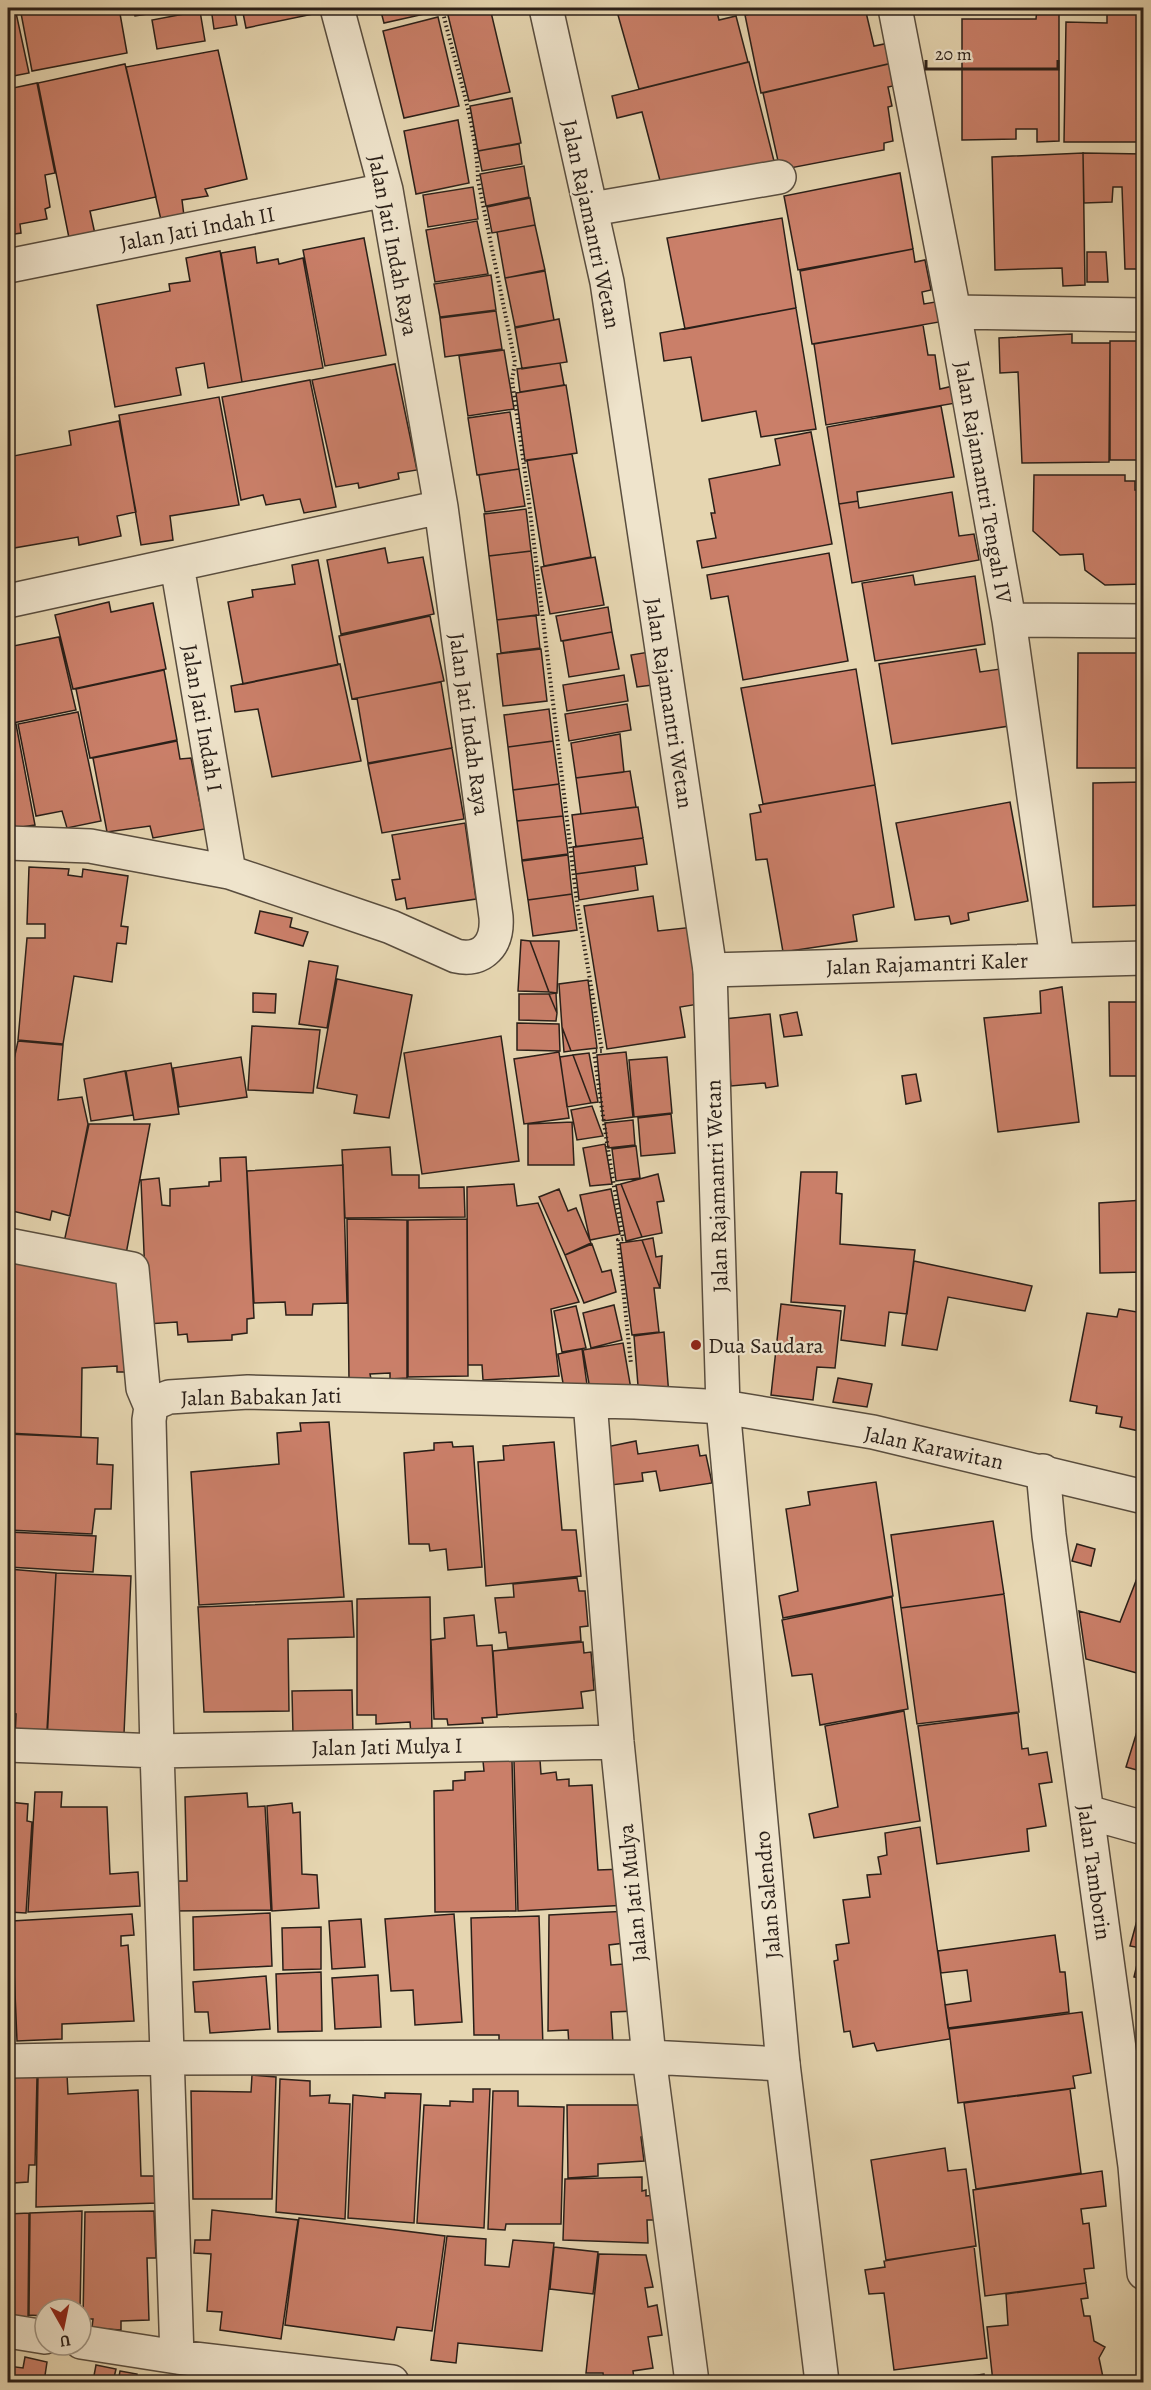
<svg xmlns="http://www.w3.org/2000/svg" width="1151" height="2390" font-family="Alegreya,serif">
<rect width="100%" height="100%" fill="#e6d6b1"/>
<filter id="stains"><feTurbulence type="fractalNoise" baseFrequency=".00333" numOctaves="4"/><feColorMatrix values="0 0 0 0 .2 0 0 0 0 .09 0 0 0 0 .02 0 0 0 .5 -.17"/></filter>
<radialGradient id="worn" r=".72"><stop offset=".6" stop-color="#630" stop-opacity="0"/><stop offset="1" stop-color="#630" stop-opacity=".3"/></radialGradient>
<path fill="#ca7f69" stroke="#2a1f18" stroke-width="1.5" d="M8 8H15L29 73 8 77Z
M20 8H119L127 53 32 71Z
M133 8H187L135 16Z
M211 8H234L237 25 214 29Z
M242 8H316L318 13 246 28Z
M380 8H438V11L384 23Z
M462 8H490L510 92 469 101 447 11Z
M616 8H716L719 20 736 16 748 62 639 89Z
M741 8H777L742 14Z
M806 8H865L874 46 889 43 892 63 761 93 745 15 777 9V13Z
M1037 8H1059V141L1037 142V129H1016V139L962 140V19H1036Z
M1107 10H1144V142H1064L1066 22 1107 23Z
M200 11 205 41 157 49 152 20Z
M438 17 459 106 404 118 383 31Z
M218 50 247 179 205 189 208 196 182 200 184 216 161 220 126 67Z
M749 62 776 169 663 192 642 112 617 118 612 96Z
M897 62 902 84 888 87 892 106 888 107 893 141 884 143V150L780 170 763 93Z
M125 64 156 197 90 211 95 234 69 238 38 83Z
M37 83 55 173 45 175 50 207 45 209 47 219 20 224 21 233 8 235V89Z
M512 98 521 143 478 151 470 106Z
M458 120 469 183 416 194 404 131Z
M519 144 522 164 482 171 478 151Z
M1083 153 1085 285 1063 286 1062 268 995 270 992 157Z
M1083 153 1144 154V269H1125L1122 187H1113L1112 202 1084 203Z
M524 166 529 197 486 206 480 174Z
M900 173 913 249 798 270 784 196Z
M473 187 478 219 428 227 423 195Z
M530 198 535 225 492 233 487 207Z
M782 218 796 308 685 329 667 238Z
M477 221 488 274 435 282 426 230Z
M535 225 545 270 505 278 497 232Z
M364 238 386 355 325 366 303 250Z
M255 247 257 263 278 259 279 264 303 258 323 368 242 382 221 253Z
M913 249 915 262 925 260 931 290 922 292 924 304 941 301 945 321 812 344 800 271Z
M220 251 242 382 208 388 204 363 176 368 181 395 115 407 97 305 170 291 169 284 190 281 186 258Z
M1087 252H1106L1108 282H1087Z
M545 271 554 320 515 327 505 278Z
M491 275 496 310 440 317 434 284Z
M796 308 816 429 761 437 756 411 702 421 691 357 664 361 660 333Z
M496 311 502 349 445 357 440 318Z
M559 319 567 362 522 369 515 328Z
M923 325 928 355H935L940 389 953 386 956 403 826 425 814 344Z
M1072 334V343H1110L1109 462 1022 463 1018 372 1000 373 999 338Z
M1110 341H1144V460H1110Z
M504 350 514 409 468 416 459 356Z
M560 363 564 385 520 392 517 369Z
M395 364 417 470 398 473 399 479 359 488 358 483 336 487 312 380Z
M310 380 336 507 304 513 300 499 266 505 263 495 241 500 222 397Z
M566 385 577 453 525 461 516 393Z
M219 397 239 505 170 516 173 540 141 545 119 415Z
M941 406 954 477 857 492 858 501 839 504 827 427Z
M510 412 519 469 477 475 468 418Z
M119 421 136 512 117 516 121 536 79 545 78 537 8 549V457L71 445 69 431Z
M811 432 832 544 702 568 697 541 716 538 711 513H715L709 479 780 465 775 439Z
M572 454 591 557 544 566 527 460Z
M519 469 525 506 485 512 479 475Z
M1034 475H1125V481H1135V490H1144V584L1105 585 1085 570 1083 554 1060 555 1033 531Z
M952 492 959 536 974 534 979 560 852 583 839 504 858 501 859 508Z
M526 509 531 551 489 556 484 514Z
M385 548 388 563 423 557 434 614 341 634 327 560Z
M531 551 539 615 497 620 489 556Z
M829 553 848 661 743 680 728 596 711 599 707 575Z
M8 556 11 575H8Z
M595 557 604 605 550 614 541 567Z
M318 560 338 665 243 684 228 602 253 597 252 590 295 584 292 565Z
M913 575 915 585 975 576 985 644 875 661 862 583Z
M109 602 111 612 153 603 166 669 73 689 55 615Z
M608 607 612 632 561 641 556 616Z
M536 615 540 648 501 653 497 620Z
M430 616 444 681 352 699 339 636Z
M612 632 619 669 569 677 563 641Z
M59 637 76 710 8 724V647Z
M541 649 547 701 503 706 497 654Z
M976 649 980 672 1000 669 1009 726 892 744 879 664Z
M655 651 660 684 637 687 631 655Z
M1078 653H1144V768H1077Z
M340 664 361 761 272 777 258 709 235 712 231 686Z
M856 669 875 785 763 804 741 688Z
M164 670 177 740 90 758 76 689Z
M624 675 628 701 567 711 563 685Z
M441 682 452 748 368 763 357 698Z
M627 704 631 730 569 741 565 714Z
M549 709 553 741 508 747 504 715Z
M78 712 101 821 67 828 62 811 36 816 18 724Z
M16 724 35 825 15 828 12 811 8 812V726Z
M620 734 624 772 576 778 571 743Z
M177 741 180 759 191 758 205 829 153 838 150 826 107 832 93 758Z
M553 741 559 784 513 790 508 747Z
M452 748 464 819 382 833 368 764Z
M630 771 636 807 581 814 576 778Z
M1144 782V905L1093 907V783Z
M559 784 563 816 517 821 513 790Z
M875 785 894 907 853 915 857 941 783 952 767 859 756 860 750 814 761 812 759 805Z
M1010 802 1028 901 968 913 969 920 951 924 949 916 915 920 896 823Z
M638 807 643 838 576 847 572 815Z
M563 816 568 854 522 860 517 821Z
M465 823 476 899 407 909 405 898 396 900 392 880 400 879 392 835Z
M643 838 647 864 576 874 573 847Z
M568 855 572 894 528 900 522 861Z
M8 858 13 912H8Z
M635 866 638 890 579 900 576 874Z
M29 867 69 869 68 875 82 877 83 869 128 876 121 926 128 927 126 944 117 943 112 982 74 976 63 1044 18 1040 27 938H45V924H27Z
M572 894 577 930 533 936 528 900Z
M653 896 658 931 694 927 705 1003 680 1007 685 1037 607 1049 584 906Z
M260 911 292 918 290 927 308 932 303 946 255 933Z
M8 912H13L10 949H8Z
M521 940 530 941 549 992 518 991Z
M530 941H559L557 993 549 992Z
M8 949H10L12 994H8Z
M309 961 338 966 327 1028 299 1024Z
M337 979 412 995 389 1118 354 1113 357 1095 317 1088Z
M588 980 597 1048 571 1051 562 1027 559 984Z
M1062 987 1079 1122 998 1132 984 1018 1041 1013 1040 991Z
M253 993 276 994 275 1013 253 1012Z
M556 993 557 1013 549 994Z
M519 994H549L557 1013 556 1021 519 1020Z
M1109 1002H1144V1076H1110Z
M797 1012 802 1035 784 1037 780 1015Z
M770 1014 778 1086 766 1088 765 1083 731 1086 724 1019Z
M517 1023 559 1024 560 1051 517 1050Z
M252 1026 320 1030 313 1093 248 1090Z
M562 1027 571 1051 564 1052Z
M501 1036 519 1161 422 1174 404 1053Z
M18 1041 63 1045 58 1100 82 1097 88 1124 70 1216 52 1211 50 1220 8 1210V1087Z
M8 1049 15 1050 9 1078H8Z
M559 1052 569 1118 524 1124 514 1059Z
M626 1052 633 1117 603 1121 597 1055Z
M589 1053 598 1102 591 1103 573 1055Z
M573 1055 591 1103 567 1107 560 1057Z
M241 1057 247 1097 179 1107 173 1068Z
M667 1057 672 1113 634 1117 629 1060Z
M171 1063 179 1114 134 1120 126 1071Z
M125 1071 133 1115 91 1121 84 1079Z
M916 1074 921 1101 906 1104 902 1076Z
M592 1106 603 1136 577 1140 571 1110Z
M671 1114 675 1153 641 1156 638 1118Z
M633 1120 635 1145 608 1148 605 1123Z
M572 1122 574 1165H528V1124Z
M89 1124H150L124 1265 62 1252Z
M605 1144 612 1184 590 1186 583 1148Z
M636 1146 640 1178 616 1181 612 1149Z
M390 1147 392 1175H419V1188L464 1187 465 1217 345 1218 342 1150Z
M246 1157 254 1318 247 1319V1333L232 1335V1340L188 1342 187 1334 178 1335 177 1322 147 1324 141 1180 159 1178 162 1205 170 1206V1189L209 1186V1182L221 1181 220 1158Z
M343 1165 347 1303 313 1304 312 1315H286L285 1302 254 1303 247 1171Z
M801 1172H837L836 1193 842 1194 840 1244 915 1250 907 1314 889 1312 885 1346 841 1340 845 1306 791 1302Z
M658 1174 664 1201 657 1202 662 1233 642 1237 621 1184Z
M514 1184 517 1206 538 1203 579 1302 551 1309 559 1376 483 1380 482 1365H468L467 1187Z
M621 1184 642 1237 626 1241 616 1185Z
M559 1189 568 1211 576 1208 591 1243 565 1255 539 1197Z
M611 1189 620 1234 590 1240 580 1195Z
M1144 1200V1272L1100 1273 1099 1203Z
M347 1219 407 1220V1378L390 1379V1373L370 1374 371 1379 349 1380Z
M467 1219 468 1376 408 1377V1220Z
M653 1238 656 1257 662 1256 660 1288 642 1240Z
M642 1240 660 1288H654L659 1332 632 1335 620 1243Z
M592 1244 602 1272 611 1270 616 1292 584 1303 565 1255Z
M8 1252 125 1274 131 1372H117V1366L82 1368 81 1437 8 1433Z
M914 1261 1032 1286 1025 1311 948 1297 937 1350 902 1345Z
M781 1304 841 1311 835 1368 817 1367 813 1400 771 1395Z
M614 1305 622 1340 591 1348 583 1313Z
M576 1306 586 1348 562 1352 554 1311Z
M1119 1309 1143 1313 1144 1311V1432L1120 1427 1122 1417 1096 1413 1097 1406 1070 1401 1087 1313 1117 1317Z
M664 1332 669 1396 639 1398 634 1336Z
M623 1343 631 1389 591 1395 583 1350Z
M582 1349 588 1392 565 1395 558 1354Z
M838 1378 872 1384 867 1407 833 1402Z
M329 1422 344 1597 199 1605 191 1472 279 1464 277 1433 301 1431 300 1423Z
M8 1434 98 1438 97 1464 113 1465 111 1509H95L92 1534 8 1530Z
M636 1441 638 1454 698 1445 700 1456 706 1455 712 1483 660 1491 656 1471 642 1473 643 1481 611 1485 606 1447Z
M452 1442 453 1447 473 1446 482 1567 448 1570 446 1549 430 1551 429 1544H409L404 1453 434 1450V1443Z
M554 1442 562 1530H576L581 1576 486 1586 478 1462 504 1460 503 1446Z
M876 1482 893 1596 783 1618 779 1596 798 1591 786 1509 810 1505 808 1492Z
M993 1521 1004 1594 901 1608 891 1535Z
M8 1532 96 1536 93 1572 8 1567Z
M1077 1544 1095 1549 1091 1566 1072 1561Z
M1141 1568 1144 1569V1675L1086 1659 1079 1611 1120 1622Z
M8 1569 56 1573 47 1740 15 1738 16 1714 8 1713Z
M56 1573 131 1576 124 1734 47 1730Z
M577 1578 579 1591H585L588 1626 580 1627 581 1641 508 1648 506 1632 499 1633 495 1598 514 1597 513 1584Z
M1004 1594 1019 1712 917 1724 901 1608Z
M430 1597 432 1734 411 1735 410 1722 376 1724V1715H357V1599Z
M892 1597 908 1709 820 1725 812 1674 792 1676 782 1620Z
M352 1601 354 1637 288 1639 289 1711 204 1712 198 1607Z
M474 1615 477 1646 492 1645 497 1717 482 1718 483 1723 448 1725 447 1719H434L431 1640 445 1638 444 1618Z
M583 1642 584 1653 591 1652 594 1690 581 1692 583 1708 497 1715 493 1651Z
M352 1690 353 1735H293L292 1691Z
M1144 1709V1772L1126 1767Z
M904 1711 920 1821 814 1838 809 1814 838 1807 825 1726Z
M1018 1713 1022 1749 1028 1748 1029 1755 1047 1752 1052 1782 1039 1784 1046 1826 1027 1829 1029 1851 937 1864 918 1726Z
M540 1760 541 1774 556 1772 557 1780 569 1779V1786L592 1785 598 1870 623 1869 628 1905 518 1911 514 1761Z
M483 1761H512L516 1911 435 1912 434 1791 453 1790V1781L465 1780V1772L484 1771Z
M35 1792H62L61 1807H107L110 1874 138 1872 140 1906 28 1912Z
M247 1793 248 1807 265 1806 271 1910 172 1911 171 1881H187L185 1797Z
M8 1802 28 1804 27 1821 32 1822 26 1913 8 1912Z
M292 1803 293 1813 300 1812 302 1874 317 1875 319 1908 272 1911 267 1806Z
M920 1827 950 2039 877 2051 874 2043 853 2047 850 2031 844 2032 834 1961 838 1960 836 1945 849 1943 843 1900 870 1897 867 1875 881 1874 878 1857 887 1855 885 1833Z
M1144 1895V1979L1134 1977 1141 1948 1130 1946Z
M629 1911 633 1942 609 1945 611 1965 624 1964 637 2011 611 2012 613 2043 569 2046 568 2030 548 2031 549 1915Z
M270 1913 272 1966 194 1970 193 1917Z
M132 1914 134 1935 121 1936V1946L128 1945 134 2021 62 2024V2039L17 2041 12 1921Z
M454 1914 462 2022 415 2025 413 1990 391 1991 385 1919Z
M539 1916 543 2048 499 2049V2035H474L471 1918Z
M361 1919 365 1967 332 1969 329 1921Z
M321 1927V1969L283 1970 282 1928Z
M1055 1935 1060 1972H1065L1069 2012 948 2028 945 2005 971 2001 967 1970 941 1973 938 1951Z
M321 1972 322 2031 278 2032 276 1974Z
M378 1975 381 2027 335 2029 332 1978Z
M266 1976 270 2029 210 2033 208 2012H195L193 1982Z
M1082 2012 1091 2073 1073 2076 1075 2088 958 2103 949 2029Z
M67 2074 68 2094 138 2090 141 2176H156L157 2203 36 2207 38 2076Z
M252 2075 276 2077 272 2199H193L191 2091 251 2092Z
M10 2077H37L35 2165H29L28 2182 14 2183V2205H8V2096H10Z
M280 2079 310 2081V2096L330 2095 329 2103 350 2104 345 2219 276 2212Z
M473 2089H490L484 2228 417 2223 424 2105 450 2106V2101L473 2102Z
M1070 2089 1081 2173 976 2189 964 2103Z
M493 2091H518V2106L564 2107 561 2224H506L505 2230 488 2229Z
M385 2093 421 2094 414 2223 348 2218 353 2095 385 2098Z
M567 2105H641L646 2136 641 2137 644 2161 598 2164V2176L568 2178Z
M945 2148 948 2171 966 2169 976 2246 886 2260 871 2160Z
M1102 2171 1106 2206 1081 2209 1083 2224 1089 2223 1094 2268 1084 2269 1086 2283 985 2296 973 2190Z
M642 2177V2191L646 2190V2196L656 2195 657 2220H647L648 2243 563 2240 565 2179Z
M212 2210 298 2220 281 2339 220 2330 222 2312 207 2311 211 2254 194 2253 195 2240H210Z
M82 2211 80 2309H45V2316L29 2315 30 2213Z
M154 2211 156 2258H147L149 2320 121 2321V2330L92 2328 93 2319H83L85 2212Z
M29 2213 28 2320 8 2318V2214Z
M299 2218 445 2236 432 2331 397 2327 394 2340 285 2325Z
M447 2236 486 2239 485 2265 509 2267 513 2240 554 2243 542 2351 458 2343 456 2363 431 2360Z
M974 2246 987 2358 894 2370 884 2293 869 2294 865 2270 885 2267 884 2261Z
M554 2247 598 2252 593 2294 550 2289Z
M599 2254 646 2255 653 2287 645 2288 648 2307 657 2305 662 2335 648 2337 653 2368 633 2371 634 2379 604 2380 603 2373H586Z
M1086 2283 1088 2298 1081 2299 1084 2316H1090L1094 2341 1105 2347 1099 2358 1104 2382H993L987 2327 1008 2325 1006 2294Z
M25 2357 47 2362 44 2382H8V2366L23 2368Z
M96 2365 116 2369 113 2382H69L70 2377 93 2381Z
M120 2371 137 2374 136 2382H118Z
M984 2374 985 2382H928Z"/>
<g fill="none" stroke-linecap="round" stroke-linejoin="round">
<defs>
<path id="minor" d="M895 8 954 312 1009 620 1057 959
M592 209 779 177
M8 266 386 190
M954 312 1144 315
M177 565 229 872
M8 601 441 507
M1009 620 1144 621
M8 843 90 846 229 872 391 927 456 956C483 962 498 944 496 917L441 507 386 190 337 8
M710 970 1144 958
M8 1245 132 1269 143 1388 151 1407
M590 1401 617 1742 649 2057 692 2382
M1043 1471 1049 1535 1135 2166 1144 2273
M8 1745 157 1751 617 1742
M1087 1812 1144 1828
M8 2061 167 2058 649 2057 783 2064
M8 2331 45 2337
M81 2342 177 2357 392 2382
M177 2357 157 1751 149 1420 151 1407 157 1402 169 1397 248 1392 635 1402 723 1407"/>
<path id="tertiary" d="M546 8 607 282 710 970 723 1407 783 2064 822 2382
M723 1407 873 1432 1144 1497"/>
</defs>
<use href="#minor" stroke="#594d3e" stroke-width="36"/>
<use href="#tertiary" stroke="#594d3e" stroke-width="36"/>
<path stroke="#2a1f18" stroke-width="4" stroke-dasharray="1.5 3" stroke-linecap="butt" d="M442 8C454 62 477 124 478 180L515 362 512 380 528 494 577 903 602 1051H594C602 1114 612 1176 623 1239L618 1240 631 1364"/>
<use href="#minor" stroke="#efe4cc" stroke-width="33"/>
<use href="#tertiary" stroke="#efe4cc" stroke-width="33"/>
</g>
<circle fill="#8f2418" stroke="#efe4cc" stroke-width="2" cx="696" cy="1345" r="6"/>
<g text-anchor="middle" stroke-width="4.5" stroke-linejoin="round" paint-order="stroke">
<g font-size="22" fill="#2a1f18" stroke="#efe4cc">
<text transform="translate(592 224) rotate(78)" y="8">Jalan Rajamantri Wetan</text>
<text transform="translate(197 228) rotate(-11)" y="8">Jalan Jati Indah II</text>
<text transform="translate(394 245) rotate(79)" y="8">Jalan Jati Indah Raya</text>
<text transform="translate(984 482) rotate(80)" y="8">Jalan Rajamantri Tengah IV</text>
<text transform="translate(670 703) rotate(81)" y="8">Jalan Rajamantri Wetan</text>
<text transform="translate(203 718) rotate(80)" y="8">Jalan Jati Indah I</text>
<text transform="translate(470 724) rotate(82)" y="8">Jalan Jati Indah Raya</text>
<text transform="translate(927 963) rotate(-2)" y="8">Jalan Rajamantri Kaler</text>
<text transform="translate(716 1186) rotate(-92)" y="8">Jalan Rajamantri Wetan</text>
<text transform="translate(261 1396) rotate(-1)" y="8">Jalan Babakan Jati</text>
<text transform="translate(934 1447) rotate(12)" y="8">Jalan Karawitan</text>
<text transform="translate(387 1746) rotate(-1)" y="8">Jalan Jati Mulya I</text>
<text transform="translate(1095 1872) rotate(82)" y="8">Jalan Tamborin</text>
<text transform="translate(632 1893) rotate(-96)" y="8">Jalan Jati Mulya</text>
<text transform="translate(767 1895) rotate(-95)" y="8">Jalan Salendro</text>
</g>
<g font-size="22" fill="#2a1f18" stroke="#efe4cc" text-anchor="start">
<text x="708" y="1353">Dua Saudara</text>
</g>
</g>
<rect width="1151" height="2390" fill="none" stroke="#e6d6b1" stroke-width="30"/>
<rect x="9" y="9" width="1133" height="2372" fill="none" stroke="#2a1f18" stroke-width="3"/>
<rect x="15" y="15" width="1121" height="2360" fill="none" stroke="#2a1f18" stroke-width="1.5"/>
<g transform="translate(63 2327) rotate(171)"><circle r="28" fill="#efe4cc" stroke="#a09584" stroke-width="1.5"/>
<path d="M0-4.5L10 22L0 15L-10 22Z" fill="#8f2418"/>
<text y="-9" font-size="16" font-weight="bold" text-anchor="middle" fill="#2a1f18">U</text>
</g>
<path d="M926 60v9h132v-9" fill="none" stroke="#2a1f18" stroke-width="3"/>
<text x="935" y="60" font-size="18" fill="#2a1f18" stroke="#efe4cc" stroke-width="4.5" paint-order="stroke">20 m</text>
<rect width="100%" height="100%" filter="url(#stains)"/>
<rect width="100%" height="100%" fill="url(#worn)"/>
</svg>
